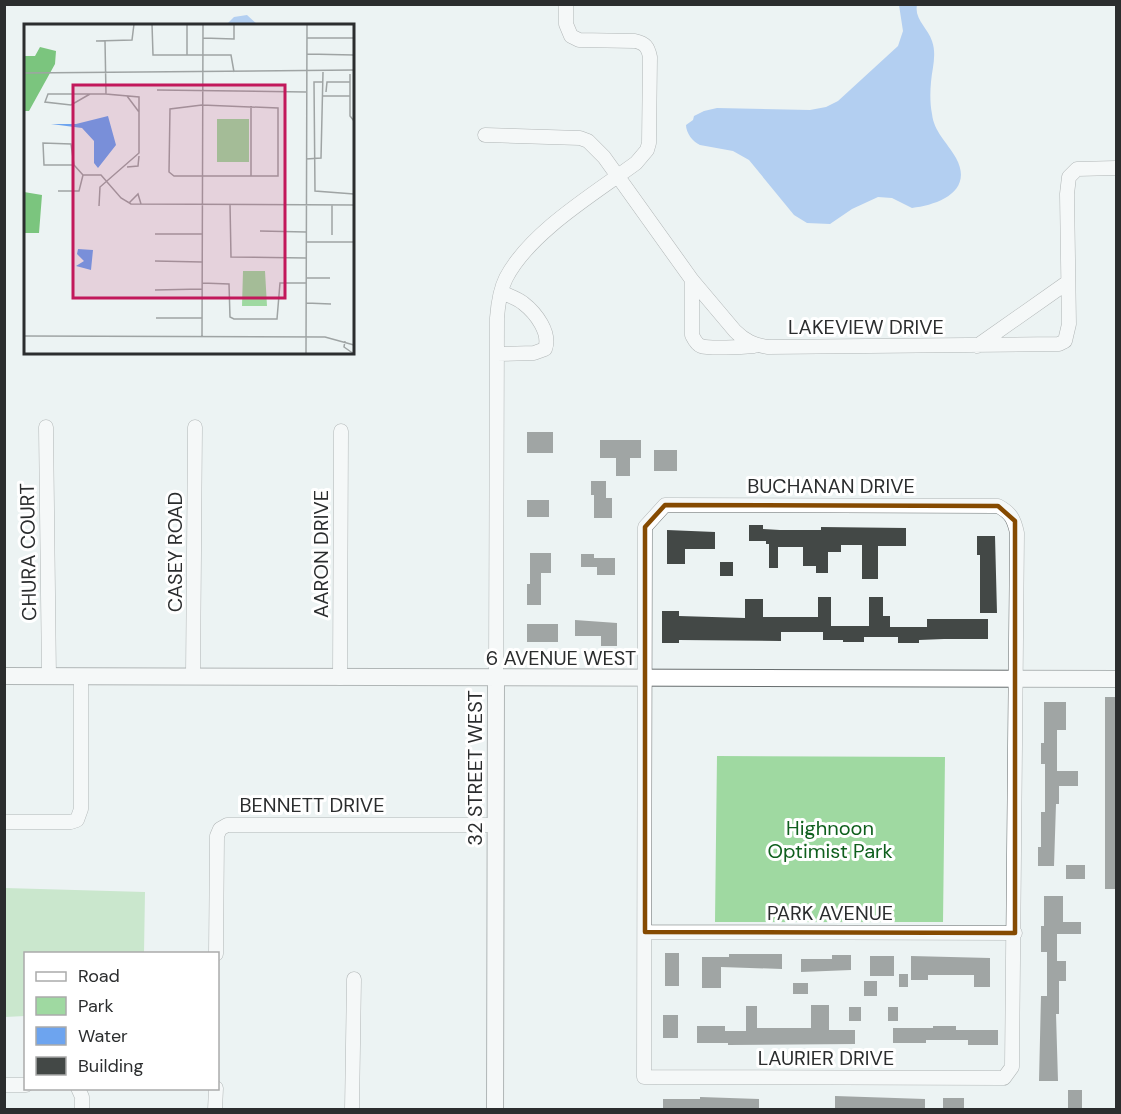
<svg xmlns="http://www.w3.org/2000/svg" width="1121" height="1114" font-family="'DM Sans',sans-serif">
<rect width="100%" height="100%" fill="#ecf3f3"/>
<path fill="#9fd9a1" d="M717 756 945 757 943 922H715Z
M5 888 145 892 144 953 26 954 25 1016 5 1017Z"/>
<path fill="#6da4ef" d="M899 5H917C914 19 928 28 932 41 937 55 932 69 931 82 930 93 930 104 932 114 934 132 947 142 956 158 974 191 939 205 912 208L892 198 878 197 852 209 830 224 807 223 794 215 749 160 733 151 700 145C693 142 686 133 686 125L693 120 694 116 704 111 717 108 810 110 826 107 838 101 898 46 903 31Z
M247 15 258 25H226L234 17Z"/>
<path fill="#434846" d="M527 432H553V453H527Z
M600 440H641V458H630V476H616V458H600Z
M654 450H677V471H654Z
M591 481H606V498H612V518H594V495H591Z
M527 500H549V517H527Z
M749 525H763V529L780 530H821V527L906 528V546H878V579H862V545H841V552H828V573H816V566H803V547H778V568H769V544H766V541H749Z
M667 530 715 532V549H685V564H667Z
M977 536H995L997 613H980V555H977Z
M530 553H551V573H541V605H527V584H530Z
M581 554H594V558H615V575H597V567H581Z
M720 562H733V576H720Z
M818 597H831V626H869V597H883V616H890V627H927V619H988V639H944L919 640V643H898V637H864V642H843V640H823V632H781V641L679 640V643H662V611H679V616L745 618V599H763V617H818Z
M575 620 617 623V646H601V636H575Z
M527 624H558V642H527Z
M1105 697H1116V889H1105Z
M1044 702H1066V730H1057V771H1078V786H1059V804H1056L1054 866H1038V847H1041V812H1045V764H1041V743H1044Z
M1066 865H1085V879H1066Z
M1044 896H1063V922H1081V934H1057V961H1066V981H1059V1014H1056L1058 1081H1039L1041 996H1047V952H1041V926H1044Z
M665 953H679V986H665Z
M729 954H782V969L721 967V988H702V957H729Z
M832 955H851V970L801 972V959H832Z
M870 956H894V976H870Z
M911 956 990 958V987H974V975H928V980H911Z
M899 974H908V987H899Z
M864 981H877V996H864Z
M793 983H808V994H793Z
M811 1005H829V1030H855V1044L728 1045V1043H697V1026H725V1031H746V1006H757V1028H811Z
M849 1007H861V1021H849Z
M888 1007H898V1021H888Z
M663 1015H678V1038H663Z
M933 1026H956V1030H998V1045H968V1040H926V1043H893V1028H933Z
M1068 1090H1082V1108H1068Z
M835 1096 925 1099V1110H835Z
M700 1097 759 1099V1110H663V1099H700Z
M943 1098H964V1110H943Z"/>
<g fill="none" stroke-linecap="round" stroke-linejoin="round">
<defs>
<path id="minor" d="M485 135 580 138 588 141 604 157 692 280 735 331C745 341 754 345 768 347L1059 344 1065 341 1069 324 1067 194 1069 177 1077 169 1116 168
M692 280V335C694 339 696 344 701 346 709 349 743 347 754 346
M977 346 1068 282
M497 354 534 353 545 349C551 333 536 313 523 303 517 298 509 296 501 292
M46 427 49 677
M665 505 998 506C1011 513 1014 519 1017 533L1012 1067 1004 1078 644 1077 645 527Z
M193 677 195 427
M340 678 341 431
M496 679 497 318C498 305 500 290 506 278 530 232 594 194 636 163L647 150 649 143 650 57C648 47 645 43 635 41L579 40 571 36 566 24V4
M4 822H71L77 820 81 809V677
M645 932 1015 933
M216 954 217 836 220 829 227 825H495
M4 1085H26
M78 1088 82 1097V1110
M215 1110 216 1088
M352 1110 354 979"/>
<path id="tertiary" d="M4 676 1116 679
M495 1110 496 679"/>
</defs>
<use href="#minor" stroke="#676d6e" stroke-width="15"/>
<use href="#tertiary" stroke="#676d6e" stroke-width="18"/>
<use href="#minor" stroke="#fff" stroke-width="14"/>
<use href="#tertiary" stroke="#fff" stroke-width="16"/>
</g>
<path d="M0 0H1121V1114H0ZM665 505 998 506 1015 521V933L645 932V527Z" fill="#ecf3f3" fill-opacity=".55" fill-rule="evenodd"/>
<path fill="none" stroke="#854a01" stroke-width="4.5" stroke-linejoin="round" d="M665 505 998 506 1015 521V933L645 932V527Z"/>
<g text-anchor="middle" stroke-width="6" stroke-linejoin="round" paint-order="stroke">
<g font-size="20" fill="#2b2d2e" stroke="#fff">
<text x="866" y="334">LAKEVIEW DRIVE</text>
<text x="831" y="493">BUCHANAN DRIVE</text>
<text transform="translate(28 552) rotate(-91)" y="7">CHURA COURT</text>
<text transform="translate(175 552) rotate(-90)" y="7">CASEY ROAD</text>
<text transform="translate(321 554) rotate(-90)" y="7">AARON DRIVE</text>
<text x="561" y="665">6 AVENUE WEST</text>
<text transform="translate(475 768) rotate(-90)" y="7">32 STREET WEST</text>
<text x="312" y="812">BENNETT DRIVE</text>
<text x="830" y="920">PARK AVENUE</text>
<text x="826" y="1065">LAURIER DRIVE</text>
</g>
<g font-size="20" fill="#0f5f1d" stroke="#fff">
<text x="830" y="835">Highnoon<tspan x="830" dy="23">Optimist Park</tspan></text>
</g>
</g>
<g transform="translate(24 24)">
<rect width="330" height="330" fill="#ecf3f3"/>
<path d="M193 95H225V138H193ZM219 247H241L243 282H218Z" fill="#9fd9a1"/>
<path d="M16 23 32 27 31 40 5 87H0V32H11ZM0 168 18 171 15 209H0Z" fill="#7bc57e"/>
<path d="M84 92 92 121 74 144 70 139V117L58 104 27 100H52ZM54 225 69 226 67 246 52 242 60 237 53 230Z" fill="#6da4ef"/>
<path fill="none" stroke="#9fa4a4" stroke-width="1.5" d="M128 0 129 31H207L210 48M163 0V31M179 14 210 15V0M283 14H330M72 17 108 16 110 0M283 30 330 31M0 49 330 46M326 50V92L330 97M299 58H290L291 167 330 170M133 66 282 68M302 68 303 58H326M66 70 47 81 21 78 24 70H82M103 72 115 88M298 72H326M178 81 254 84V152H150L145 148 146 85ZM282 135 297 134 299 48M50 141 47 120 19 119 20 141H50L59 151M103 143 114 142 115 132M227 152V82M34 167H55L59 151H77L97 174 107 180 330 181M105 179 114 170 117 180M206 180 207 233 282 234M75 182 76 163 115 129V73L82 70 81 17M236 207 282 208M131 210H178M308 211V181M282 218H330M131 237 178 238M282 254H306M178 259 205 260 206 293 210 295H253L256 259H282M131 266 178 265M282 279 307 280M132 294H178M0 312 301 313 330 321M178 312 179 0M321 317 320 323 330 330M282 330 283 0"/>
<path fill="#c2185b" fill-opacity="0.15" stroke="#c2185b" stroke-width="3" d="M49 61H261V274H49Z"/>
<rect width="330" height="330" fill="none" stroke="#2b2d2e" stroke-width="3"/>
</g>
<rect width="1121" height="1114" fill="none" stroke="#2b2d2e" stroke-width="12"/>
<rect x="24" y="952" width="195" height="138" fill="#ffffff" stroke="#aaabab" stroke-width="1.5"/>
<rect x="36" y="972" width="30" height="9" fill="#ffffff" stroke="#aaabab" stroke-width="1.5"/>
<text x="78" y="982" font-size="18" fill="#2b2d2e">Road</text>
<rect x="36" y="997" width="30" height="18" fill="#9fd9a1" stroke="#aaabab" stroke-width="1.5"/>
<text x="78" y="1012" font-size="18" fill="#2b2d2e">Park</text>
<rect x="36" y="1027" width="30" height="18" fill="#6da4ef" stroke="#aaabab" stroke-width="1.5"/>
<text x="78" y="1042" font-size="18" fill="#2b2d2e">Water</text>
<rect x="36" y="1057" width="30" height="18" fill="#434846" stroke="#aaabab" stroke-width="1.5"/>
<text x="78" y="1072" font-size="18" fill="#2b2d2e">Building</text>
</svg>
